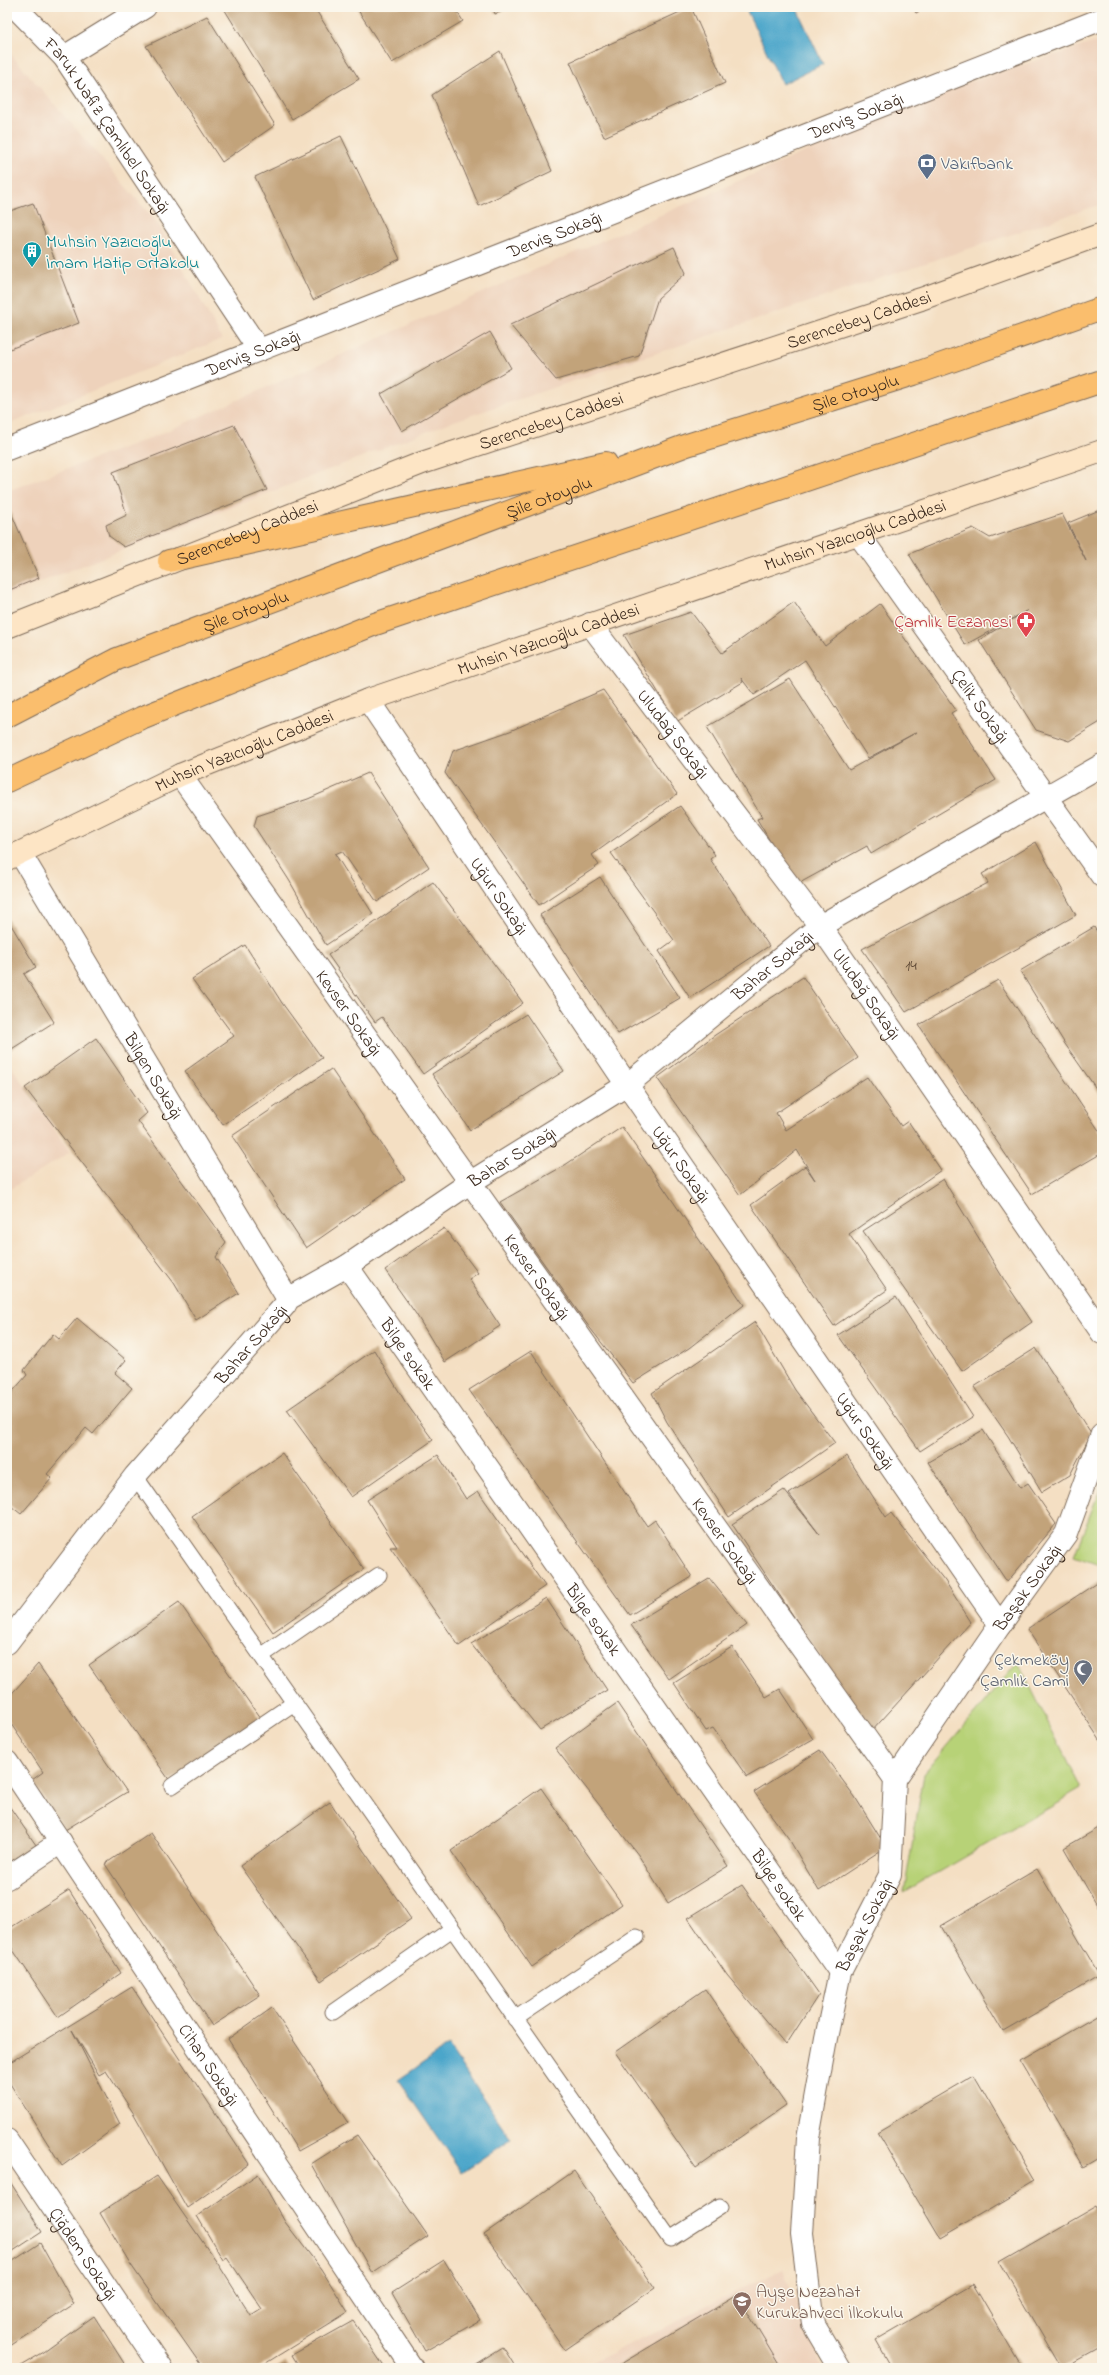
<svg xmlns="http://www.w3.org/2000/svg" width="1109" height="2375" font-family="'Indie Flower',sans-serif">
<rect width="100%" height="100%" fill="#fbf7ec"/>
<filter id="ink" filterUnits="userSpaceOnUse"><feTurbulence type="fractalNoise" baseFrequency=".025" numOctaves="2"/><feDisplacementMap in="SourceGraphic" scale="8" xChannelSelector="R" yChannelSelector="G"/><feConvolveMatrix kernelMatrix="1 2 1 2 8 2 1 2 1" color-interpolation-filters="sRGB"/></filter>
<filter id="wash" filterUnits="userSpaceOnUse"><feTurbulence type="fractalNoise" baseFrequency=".012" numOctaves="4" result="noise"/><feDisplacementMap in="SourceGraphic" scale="16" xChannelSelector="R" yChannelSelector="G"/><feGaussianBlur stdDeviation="0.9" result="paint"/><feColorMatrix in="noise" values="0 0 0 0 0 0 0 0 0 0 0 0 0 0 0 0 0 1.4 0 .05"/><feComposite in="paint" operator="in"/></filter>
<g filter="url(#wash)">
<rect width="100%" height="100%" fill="#f4dfc3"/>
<path fill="#eed2bb" d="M1102 40V204L451 422 7 595V491L158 435 953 87Z
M10 53 159 225 222 339 7 425V55Z
M7 1060 70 1152 7 1191Z
M783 2269 822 2368H581Z"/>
<path fill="#b7d277" stroke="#797e4a" d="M1102 1484V1566L1074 1556Z
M1018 1662 1081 1789 904 1892 924 1774Z"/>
<path fill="#4ca6ca" stroke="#446874" d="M750 7H796L823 64 782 84 746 9Z
M448 2046 511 2139 462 2173 398 2080Z"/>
<g id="blocks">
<path fill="#c2a37a" d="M223 7H314L359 79 292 119Z
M356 7H454L463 21 392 63Z
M492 7H512L495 14Z
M691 7 725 83 604 137 570 62Z
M912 7H927L916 13Z
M207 16 275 125 222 162 146 46Z
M500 51 552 171 479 206 432 95Z
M341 136 400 259 313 300 255 177Z
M33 203 79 323 7 350V212Z
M674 247 686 273 658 298 639 356 556 380 510 325Z
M490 332 511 368 402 431 381 394Z
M234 425 267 490 124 547 109 536 106 525 127 515 113 472Z
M7 503 39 578 7 591Z
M1102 509V721L1069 741 1036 730 979 640 1028 610 965 645 909 554 973 528 990 538 1062 514 1086 561 1068 523Z
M794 602 825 646 880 604 956 710 951 713 996 780 871 854 867 846 796 885 757 819 762 817 707 727 790 679 849 770 917 732 868 758 805 660 754 695 741 678 743 682 676 722 624 635 691 612 722 653Z
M603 690 677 794 592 855 599 865 539 905 445 773 453 751 510 731Z
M368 773 429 867 377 902 342 851 335 854 373 914 326 945 289 880 254 826 257 816 308 799Z
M680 806 715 855 710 859 769 946 690 998 659 951 674 940 611 853Z
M1036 842 1076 915 906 1012 862 949 988 883 982 874Z
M600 877 680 998 618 1034 540 915Z
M433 882 523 1003 423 1074 382 1017 375 1022 328 955Z
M7 918 36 967 24 974 54 1022 7 1052Z
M1094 927 1102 939V1097L1065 1044 1020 971Z
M245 945 282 1003 322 1058 223 1125 185 1071 234 1036 192 979Z
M803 977 858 1058 776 1113 786 1130 867 1077 901 1126 908 1121 941 1170 849 1234 887 1290 834 1326 751 1205 805 1166 815 1180 797 1150 740 1195 657 1078 715 1035Z
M998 980 1102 1135V1153L1032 1194 919 1025Z
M526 1014 564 1071 470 1130 432 1074Z
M96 1038 147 1113 138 1121 226 1242 216 1257 239 1293 196 1320 174 1283 25 1088Z
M331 1069 405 1179 306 1248 232 1136Z
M622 1127 744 1305 689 1348 633 1383 587 1324 500 1202 565 1165Z
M943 1179 1006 1283 1032 1322 962 1371 863 1231Z
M444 1228 478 1273 469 1279 500 1326 445 1362 416 1314 385 1270Z
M896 1297 973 1417 920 1451 838 1335Z
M77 1318 126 1360 115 1373 132 1388 93 1434 86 1428 47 1474 52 1478 21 1514 7 1503V1398L27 1375 24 1370 53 1334 59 1339Z
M755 1322 795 1390 835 1443 729 1517 667 1422 652 1393Z
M1036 1348 1091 1434 1070 1475 1042 1492 1008 1436 974 1387Z
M374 1350 406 1403 433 1440 351 1497 287 1410Z
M531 1351 647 1526 655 1520 692 1577 630 1615 469 1390Z
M983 1430 1020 1488 1028 1483 1056 1524 1007 1582 928 1462Z
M282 1453 364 1569 273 1632 192 1516Z
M438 1455 466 1499 478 1491 545 1586 459 1646 390 1547H397L367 1500Z
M847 1456 886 1517 891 1513 945 1581 971 1622 871 1732 732 1524 784 1490 820 1535 789 1494Z
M709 1578 747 1625 669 1679 631 1625Z
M1101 1580 1102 1581V1743L1027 1629Z
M546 1598 607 1690 540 1730 471 1644Z
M179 1602 260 1718 170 1781 89 1665Z
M732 1647 766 1697 780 1689 813 1739 747 1777 713 1728 706 1731 674 1683Z
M38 1664 127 1792 65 1830 32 1780 43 1772 7 1718V1699Z
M617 1703 728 1866 668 1903 639 1856 555 1748Z
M820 1750 855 1797 886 1847 819 1891 789 1839 754 1792Z
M541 1788 622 1904 532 1967 451 1851Z
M330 1802 411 1919 321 1981 240 1866Z
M7 1803 36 1845 7 1864Z
M1102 1826V1914L1064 1848Z
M151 1833 260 1995 212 2026 105 1864Z
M1037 1869 1100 1976 1003 2032 941 1926Z
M742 1885 819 1994 786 2045 727 1975 688 1918Z
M69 1890 121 1973 58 2017 7 1941V1930Z
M132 1987 249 2164 187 2208 134 2114 106 2071 99 2075 72 2030 120 2124 62 2166 7 2079V2064Z
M705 1989 786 2105 696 2168 615 2052Z
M272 2008 348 2123 298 2151 228 2039Z
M1102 2013V2156L1083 2167 1020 2060Z
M974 2075 1036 2182 940 2238 877 2132Z
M357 2135 428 2236 372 2273 311 2164Z
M574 2171 655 2288 565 2350 484 2234Z
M258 2174 285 2222 321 2269 348 2312 258 2368H203L131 2265 100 2213 157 2176 220 2267 251 2316 262 2309 227 2257 223 2260 197 2216Z
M7 2177 42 2232 7 2255Z
M1097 2206 1102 2215V2346L1062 2368 1000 2262Z
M40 2243 74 2304 7 2348V2265Z
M444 2260 480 2320 425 2351 392 2293Z
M973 2284 1022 2368H892L876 2340Z
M737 2295 781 2368H614Z
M94 2316 127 2368H17L44 2352Z
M353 2321 385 2368H300L292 2355Z
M503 2347 516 2368H469Z
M285 2362 289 2368H276Z"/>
</g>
</g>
<g filter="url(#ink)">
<use href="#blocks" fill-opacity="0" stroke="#7c6958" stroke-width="1"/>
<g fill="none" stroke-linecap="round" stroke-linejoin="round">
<defs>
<path id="service" d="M135 1476 670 2239 720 2207
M261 1656 379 1575
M172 1786 294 1703
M333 2012 452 1929
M515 2019 637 1937"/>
<g id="minor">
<path id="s1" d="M859 535 1102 876"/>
<path id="s2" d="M590 624 820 926 1102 1333"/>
<path id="s3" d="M368 700 627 1085 1000 1625"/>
<path id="s4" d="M180 775 895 1779"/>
<path id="s5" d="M20 853 288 1299"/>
<path id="s6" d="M347 1266 840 1972"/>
<path id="s7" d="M7 1643 135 1476 285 1305 288 1299 347 1266 471 1182 627 1085 820 926 1102 765"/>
<path id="s8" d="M7 1762 412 2368"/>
<path d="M7 1878 61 1842"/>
<path id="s9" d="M7 2140 161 2368"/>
<path id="s10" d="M839 2368 813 2324 802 2233 808 2138 826 2038 840 1972 890 1875 895 1779 1000 1625 1066 1534 1102 1434"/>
</g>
<g id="tertiary">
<path id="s11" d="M15 7 64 57 259 350"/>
<path d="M64 57 145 7"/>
<path id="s12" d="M7 449 1102 19"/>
</g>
<g id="secondary">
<path id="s13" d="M7 627 422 463 921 299 1102 234"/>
<path id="s14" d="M7 859 180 775 368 700 1102 451"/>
</g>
<g id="trunk">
<path d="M169 561 606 463"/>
<path id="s15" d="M7 716 117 659 687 445 914 374 1102 308"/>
<path d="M7 781 141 718 375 624 1102 381"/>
</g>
</defs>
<use href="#service" stroke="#7c6958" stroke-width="17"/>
<use href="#minor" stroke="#7c6958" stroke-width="24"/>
<use href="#tertiary" stroke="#7c6958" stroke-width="24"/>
<use href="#secondary" stroke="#7c6958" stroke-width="24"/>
<use href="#trunk" stroke="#7c6958" stroke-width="24"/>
<use href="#service" stroke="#fff" stroke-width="15"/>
<use href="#minor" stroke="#fff" stroke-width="22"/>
<use href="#tertiary" stroke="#fff" stroke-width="22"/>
<use href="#secondary" stroke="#fde5c5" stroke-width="22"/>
<use href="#trunk" stroke="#fabe6d" stroke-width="22"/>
</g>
</g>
<defs>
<symbol id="bank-pin" viewBox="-11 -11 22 30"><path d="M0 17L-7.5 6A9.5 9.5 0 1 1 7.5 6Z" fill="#5c6f8a" stroke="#fbf7ec"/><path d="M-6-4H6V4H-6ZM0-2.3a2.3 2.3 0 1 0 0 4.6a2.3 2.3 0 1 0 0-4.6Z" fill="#fff"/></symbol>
<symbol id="building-pin" viewBox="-11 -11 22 30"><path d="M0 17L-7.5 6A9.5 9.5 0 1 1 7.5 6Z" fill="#0f9aa8" stroke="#fbf7ec"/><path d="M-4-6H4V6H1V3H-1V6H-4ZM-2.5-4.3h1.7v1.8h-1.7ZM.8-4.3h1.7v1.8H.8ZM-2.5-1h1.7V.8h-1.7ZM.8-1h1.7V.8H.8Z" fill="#fff"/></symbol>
<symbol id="pharmacy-pin" viewBox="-11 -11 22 30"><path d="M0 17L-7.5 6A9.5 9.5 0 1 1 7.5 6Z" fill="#e0444e" stroke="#fbf7ec"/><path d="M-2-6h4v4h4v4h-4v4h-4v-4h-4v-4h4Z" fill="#fff"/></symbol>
<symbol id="mosque-pin" viewBox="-11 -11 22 30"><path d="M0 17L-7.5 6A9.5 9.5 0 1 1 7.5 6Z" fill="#6b7280" stroke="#fbf7ec"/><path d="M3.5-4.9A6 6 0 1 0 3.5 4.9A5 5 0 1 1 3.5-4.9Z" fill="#fff"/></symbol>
<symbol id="school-pin" viewBox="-11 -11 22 30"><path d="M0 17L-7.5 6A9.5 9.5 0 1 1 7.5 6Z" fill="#8d6e63" stroke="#fbf7ec"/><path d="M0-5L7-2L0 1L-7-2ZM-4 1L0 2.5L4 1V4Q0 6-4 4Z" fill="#fff"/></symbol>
</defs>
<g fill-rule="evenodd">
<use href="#bank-pin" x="916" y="152" width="22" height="30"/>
<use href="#building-pin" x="21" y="240" width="22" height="30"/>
<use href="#pharmacy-pin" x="1015" y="610" width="22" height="30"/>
<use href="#mosque-pin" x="1072" y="1658" width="22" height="30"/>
<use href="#school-pin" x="731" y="2290" width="22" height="30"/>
</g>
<g text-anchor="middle" stroke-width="3" stroke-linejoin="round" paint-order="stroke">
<g font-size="16" fill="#5d4835">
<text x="911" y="970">14</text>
</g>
<g font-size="18" fill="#3b2a1e" stroke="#fbf7ec">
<text dy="6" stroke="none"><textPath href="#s12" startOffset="912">Derviş Sokağı</textPath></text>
<text dy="6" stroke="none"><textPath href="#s11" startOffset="151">Faruk Nafiz Çamlıbel Sokağı</textPath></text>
<text dy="6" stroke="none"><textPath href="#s12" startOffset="588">Derviş Sokağı</textPath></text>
<text dy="6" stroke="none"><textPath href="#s13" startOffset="906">Serencebey Caddesi</textPath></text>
<text dy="6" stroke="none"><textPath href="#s12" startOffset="264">Derviş Sokağı</textPath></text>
<text dy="6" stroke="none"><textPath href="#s15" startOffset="909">Şile Otoyolu</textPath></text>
<text dy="6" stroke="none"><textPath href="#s13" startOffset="582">Serencebey Caddesi</textPath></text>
<text dy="6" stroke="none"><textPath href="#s15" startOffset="585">Şile Otoyolu</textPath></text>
<text dy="6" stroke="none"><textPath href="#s13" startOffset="258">Serencebey Caddesi</textPath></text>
<text dy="6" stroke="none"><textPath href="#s14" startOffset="909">Muhsin Yazıcıoğlu Caddesi</textPath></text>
<text dy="6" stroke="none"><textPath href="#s15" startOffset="261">Şile Otoyolu</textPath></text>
<text dy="6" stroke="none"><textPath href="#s14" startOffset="585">Muhsin Yazıcıoğlu Caddesi</textPath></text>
<text dy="6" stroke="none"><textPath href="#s1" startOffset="210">Çelik Sokağı</textPath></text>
<text dy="6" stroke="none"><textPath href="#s2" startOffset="138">Uludağ Sokağı</textPath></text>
<text dy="6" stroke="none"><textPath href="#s14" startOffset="261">Muhsin Yazıcıoğlu Caddesi</textPath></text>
<text dy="6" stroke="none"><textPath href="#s3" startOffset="236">Uğur Sokağı</textPath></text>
<text dy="6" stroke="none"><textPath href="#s7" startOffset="1034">Bahar Sokağı</textPath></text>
<text dy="6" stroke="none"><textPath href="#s2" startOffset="462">Uludağ Sokağı</textPath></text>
<text dy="6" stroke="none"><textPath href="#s4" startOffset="292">Kevser Sokağı</textPath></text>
<text dy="6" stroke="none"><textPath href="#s5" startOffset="260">Bilgen Sokağı</textPath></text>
<text dy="6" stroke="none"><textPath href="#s7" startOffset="710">Bahar Sokağı</textPath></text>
<text dy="6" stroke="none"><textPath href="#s3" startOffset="560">Uğur Sokağı</textPath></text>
<text dy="6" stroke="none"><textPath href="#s4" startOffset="616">Kevser Sokağı</textPath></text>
<text dy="6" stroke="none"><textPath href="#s7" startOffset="386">Bahar Sokağı</textPath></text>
<text dy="6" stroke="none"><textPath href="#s6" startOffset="107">Bilge sokak</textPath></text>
<text dy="6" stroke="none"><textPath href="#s3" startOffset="884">Uğur Sokağı</textPath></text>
<text dy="6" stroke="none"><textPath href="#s4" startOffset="940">Kevser Sokağı</textPath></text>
<text dy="6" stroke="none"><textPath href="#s10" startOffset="845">Başak Sokağı</textPath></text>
<text dy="6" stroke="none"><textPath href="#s6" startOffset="431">Bilge sokak</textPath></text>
<text dy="6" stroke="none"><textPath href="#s6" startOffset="755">Bilge sokak</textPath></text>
<text dy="6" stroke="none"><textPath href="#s10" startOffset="460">Başak Sokağı</textPath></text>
<text dy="6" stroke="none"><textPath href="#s8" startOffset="364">Cihan Sokağı</textPath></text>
<text dy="6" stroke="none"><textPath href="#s9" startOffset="137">Çiğdem Sokağı</textPath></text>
</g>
<g font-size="18" fill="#4e5e75" stroke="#fbf7ec" text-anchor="start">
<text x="941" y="169">Vakıfbank</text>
</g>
<g font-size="18" fill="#0d838f" stroke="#fbf7ec" text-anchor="start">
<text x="46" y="247">Muhsin Yazıcıoğlu<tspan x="46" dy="21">İmam Hatip Ortakolu</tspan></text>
</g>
<g font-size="18" fill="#be3a42" stroke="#fbf7ec" text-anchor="end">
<text x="1012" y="627">Çamlık Eczanesi</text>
</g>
<g font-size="18" fill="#5b616d" stroke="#fbf7ec" text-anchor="end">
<text x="1069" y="1665">Çekmeköy<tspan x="1069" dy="21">Çamlık Cami</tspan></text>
</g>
<g font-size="18" fill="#785e54" stroke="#fbf7ec" text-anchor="start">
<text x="756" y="2297">Ayşe Nezahat<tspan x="756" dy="21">Kurukahveci İlkokulu</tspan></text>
</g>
</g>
<rect width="1109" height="2375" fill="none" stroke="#fbf7ec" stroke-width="24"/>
</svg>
